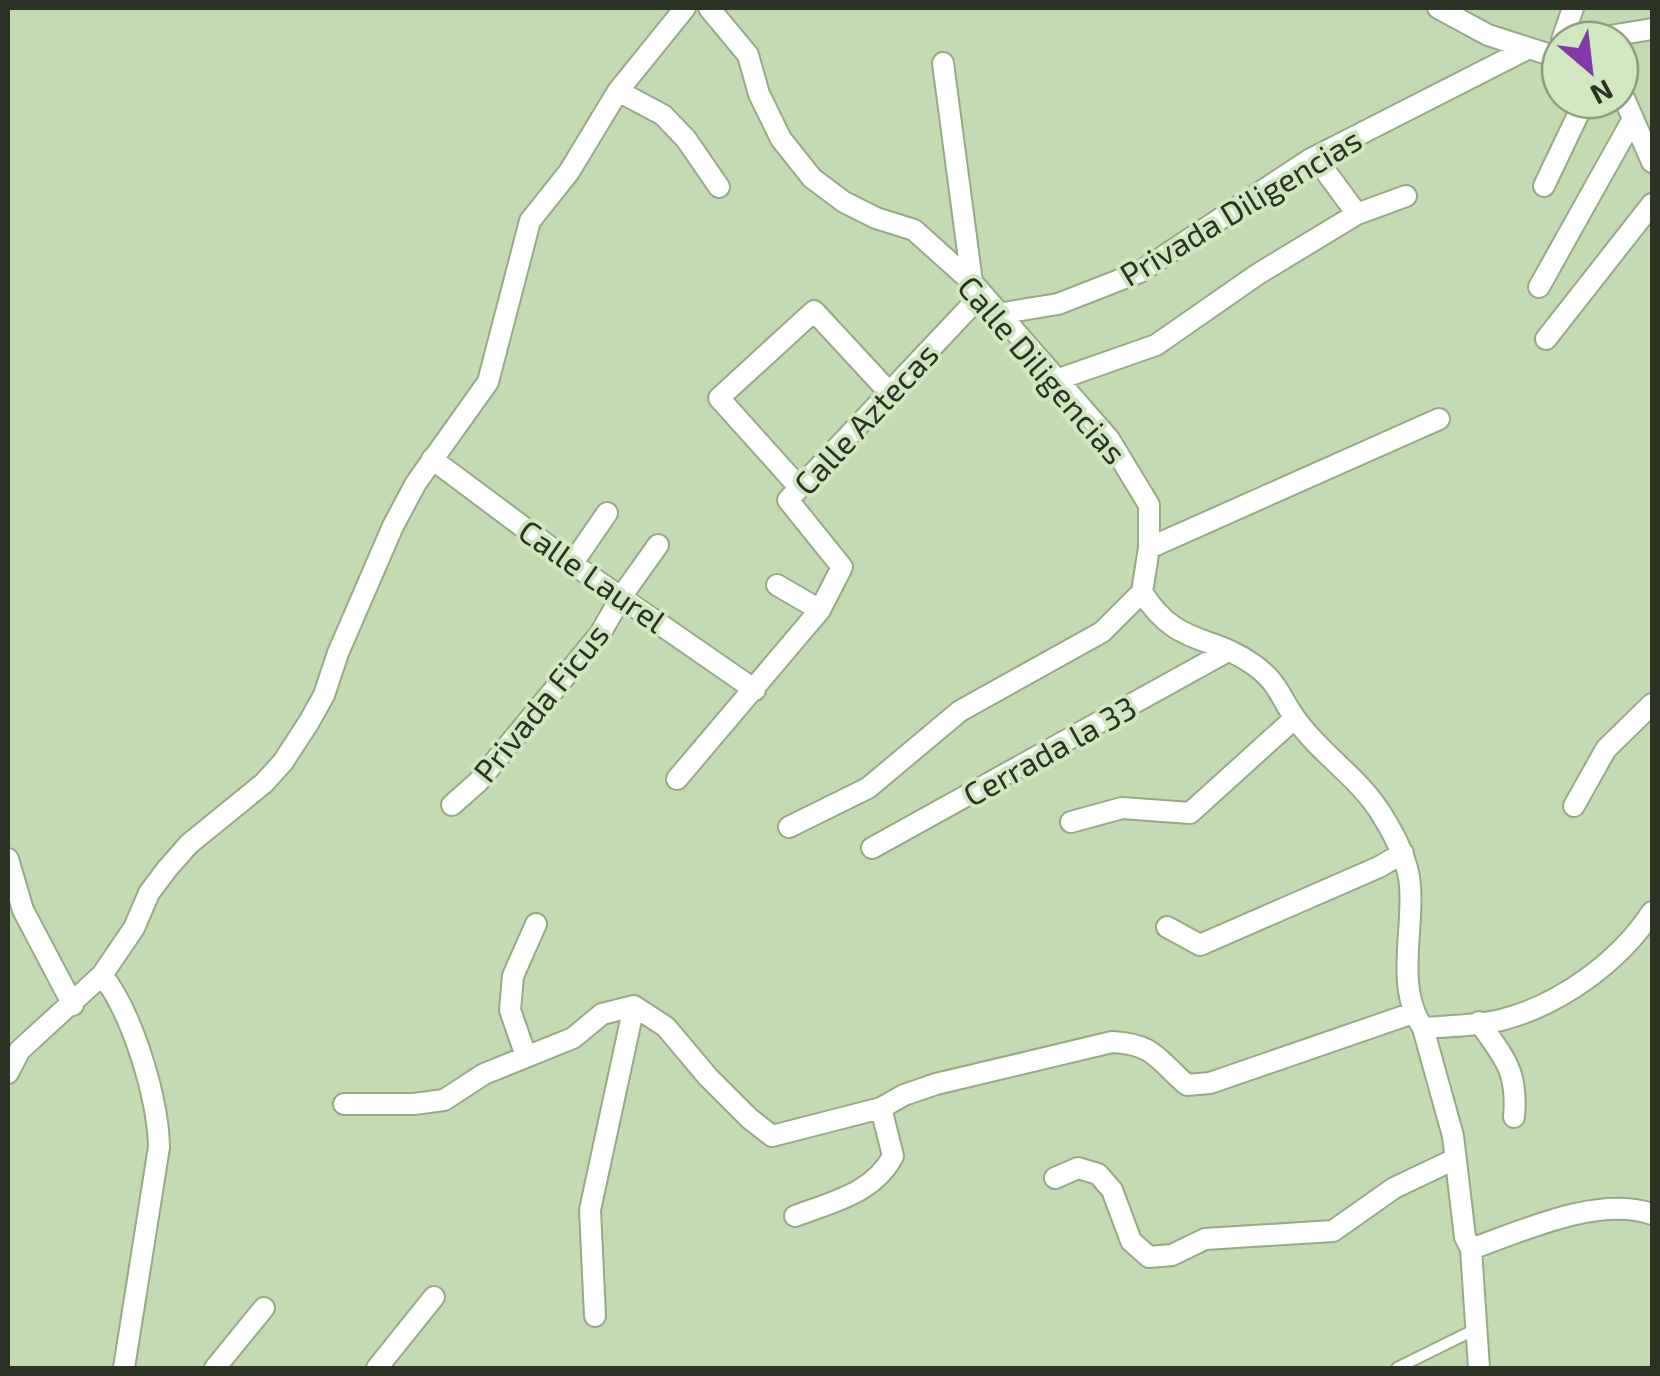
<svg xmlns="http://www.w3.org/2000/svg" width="1660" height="1376" font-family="'Exo 2',sans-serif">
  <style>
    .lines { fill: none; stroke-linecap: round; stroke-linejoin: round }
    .lane-casing { stroke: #95aa85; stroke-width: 14 }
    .street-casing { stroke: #95aa85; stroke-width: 24 }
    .lane { stroke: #fff; stroke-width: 10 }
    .street { stroke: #fff; stroke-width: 20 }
    .labels { text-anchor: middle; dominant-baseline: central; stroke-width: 8; stroke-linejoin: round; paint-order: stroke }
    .street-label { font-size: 32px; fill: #2b3424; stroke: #d0e7bf }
  </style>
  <rect width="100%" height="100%" fill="#c3dab2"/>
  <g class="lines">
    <defs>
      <path id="lane" d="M1397 1368 1476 1329"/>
      <path id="street" d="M709 8 748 55 759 94 781 139 812 178 844 202 876 218 914 230 972 282 1109 439 1149 505V548L1142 592C1177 648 1210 633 1254 665 1278 682 1280 697 1295 718 1320 754 1359 777 1382 815 1395 836 1408 860 1410 885 1414 932 1395 987 1423 1028L1453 1136 1465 1237 1471 1249 1479 1368
        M1438 8 1488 35 1560 58
        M1562 40 1573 8
        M1586 40 1652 29
        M943 63 972 282
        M1620 89 1652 162
        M618 91 663 115 686 139 719 187
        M1315 157 1357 214
        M1544 186 1585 100
        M1539 287 1633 119
        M997 314 1058 304 1140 272 1309 160 1529 48
        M1546 339 1652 204
        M1059 379 1156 345 1258 274 1357 214 1406 196
        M432 459 570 562 755 690
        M798 486 719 398 814 311 888 391
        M1149 548 1439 419
        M572 564 607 513
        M777 585 820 610
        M677 779 820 610 842 567 788 500 982 294
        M452 805 478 782 600 634 621 597 658 545
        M1574 806 1606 749 1652 704
        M1071 822 1122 808 1190 813 1295 718
        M789 827 868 788 960 711 1102 632 1142 592
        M872 848 1226 652
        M8 859 23 910 73 1005
        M1167 927 1200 945 1379 867 1403 853
        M102 975C133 1014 158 1099 159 1147L124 1368
        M1479 1022C1505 1059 1518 1071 1514 1117
        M1423 1028C1448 1026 1476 1026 1501 1020 1560 1005 1619 962 1652 912
        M526 1056 510 1010 513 976 536 924
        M8 1073 20 1050 102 975 134 928 149 893 167 869 189 844 264 783 283 762 309 722 324 695 338 653 393 526 416 483 488 382 530 221 569 172 618 91 685 8
        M344 1104H414L444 1100 484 1074 573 1038 602 1014 634 1006 666 1027 708 1077 749 1118 772 1136 881 1108 904 1095 936 1084 1112 1042C1154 1044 1157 1059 1187 1085L1210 1083 1413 1013
        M1055 1178 1078 1168 1098 1174 1112 1190 1131 1241 1149 1257 1172 1255 1205 1239 1333 1231 1394 1188 1455 1159
        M795 1216C832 1202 874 1193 893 1156L881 1108
        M1471 1249C1522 1231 1599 1195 1652 1214
        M595 1316 590 1210 634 1006
        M215 1368 264 1308
        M377 1368 434 1297"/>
    </defs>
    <use href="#lane" class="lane-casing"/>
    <use href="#street" class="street-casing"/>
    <use href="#lane" class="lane"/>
    <use href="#street" class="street"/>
  </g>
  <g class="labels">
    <g class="street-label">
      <text transform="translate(1240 206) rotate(-31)">Privada Diligencias</text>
      <text transform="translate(1043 369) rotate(49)">Calle Diligencias</text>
      <text transform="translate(865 418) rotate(-47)">Calle Aztecas</text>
      <text transform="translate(593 575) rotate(35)">Calle Laurel</text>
      <text transform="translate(540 702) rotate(-51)">Privada Ficus</text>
      <text transform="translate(1049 750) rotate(-29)">Cerrada la 33</text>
    </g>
  </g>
  <rect width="1660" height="1376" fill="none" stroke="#2b3424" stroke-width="20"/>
  <g transform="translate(1590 70) rotate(152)"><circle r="48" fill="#d0e7bf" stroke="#8e9f81" stroke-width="2.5"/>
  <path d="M0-8L18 38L0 25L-18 38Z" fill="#8439ab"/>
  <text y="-15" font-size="28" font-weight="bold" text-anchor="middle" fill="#2b3424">N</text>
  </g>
</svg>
